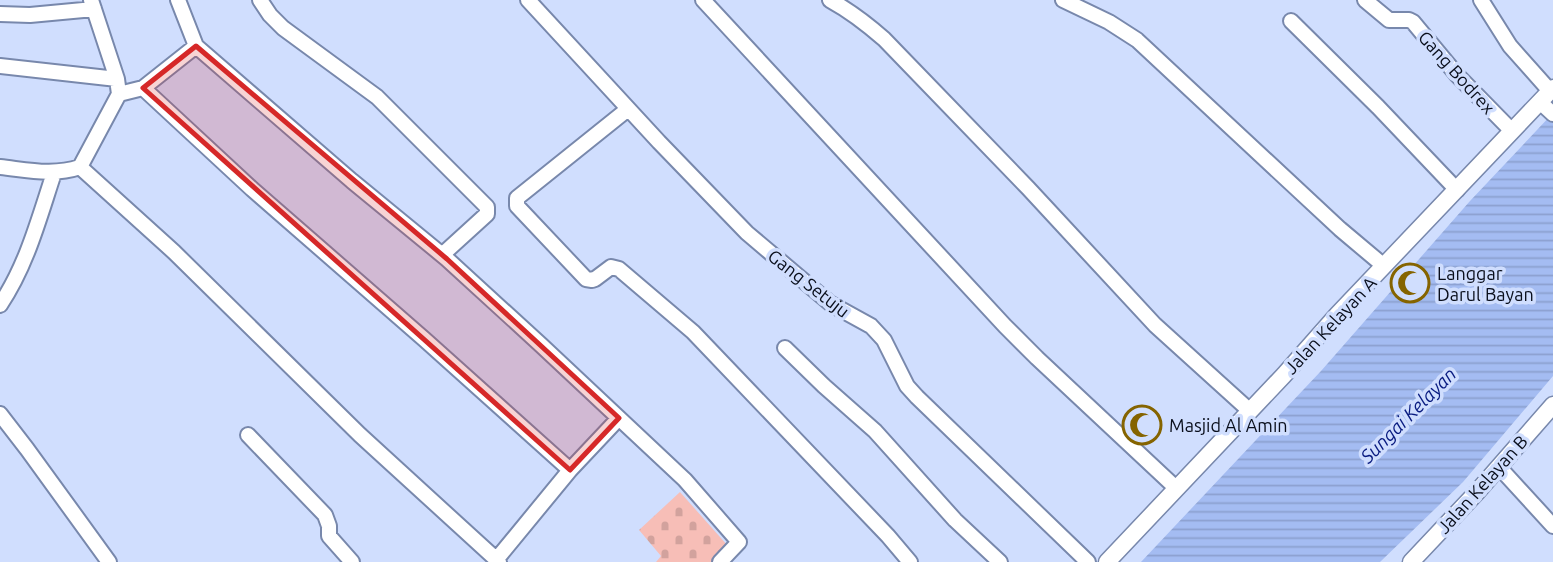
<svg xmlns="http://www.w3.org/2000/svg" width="1553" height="562" font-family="Ubuntu,sans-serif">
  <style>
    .cemetery { fill: url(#cemetery-stones) }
    .water { fill: url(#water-rules) }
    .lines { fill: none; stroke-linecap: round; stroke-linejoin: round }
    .minor-casing { stroke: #7888ac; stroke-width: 18 }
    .tertiary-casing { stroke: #7888ac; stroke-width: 19 }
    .minor { stroke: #fff; stroke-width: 14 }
    .tertiary { stroke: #fff; stroke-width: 16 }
    .marked { fill: #d62828; fill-opacity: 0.2; stroke: #d62828; stroke-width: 5; stroke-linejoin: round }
    .labels { text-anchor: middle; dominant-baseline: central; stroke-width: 7; stroke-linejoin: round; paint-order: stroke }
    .street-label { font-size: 18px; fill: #090e1b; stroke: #d0defe }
    .poi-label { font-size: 18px; fill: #090e1b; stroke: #d0defe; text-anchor: start }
    .water-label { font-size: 19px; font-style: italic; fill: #091b80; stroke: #d0defe }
  </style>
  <defs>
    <pattern id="cemetery-stones" width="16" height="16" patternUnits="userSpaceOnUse" patternTransform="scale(1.75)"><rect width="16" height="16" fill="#f7beb7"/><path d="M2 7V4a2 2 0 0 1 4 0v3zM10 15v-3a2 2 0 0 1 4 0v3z" fill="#d2a29d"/></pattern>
    <pattern id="water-rules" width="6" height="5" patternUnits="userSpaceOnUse" patternTransform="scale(1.75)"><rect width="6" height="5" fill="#a4bcf2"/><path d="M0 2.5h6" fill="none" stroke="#8ca0cf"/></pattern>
  </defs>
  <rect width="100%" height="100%" fill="#d0defe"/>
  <path class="cemetery" d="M680 492 728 546 711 562H656L661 556 639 530Z"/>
  <path class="water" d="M1553 113V376L1463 482 1380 562H1141L1321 371 1470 201Z"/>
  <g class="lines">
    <defs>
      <path id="minor" d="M91 0 117 79 119 94 80 167 174 252 360 435 499 562
        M178 0 196 46 352 181 447 259 541 345 685 480 739 542 720 562
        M260 0 270 15 283 28 377 97 487 207V214L442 255
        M528 0 659 142 747 233 831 304 871 326 884 340 907 386 917 397 1088 562
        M703 0 1005 326 1037 358 1176 488
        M830 0C850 11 867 24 884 39L1028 188 1155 325 1250 411
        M1063 0 1109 22 1137 40 1340 229 1384 266
        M1365 0 1389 20H1409L1413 22 1457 75 1512 131
        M1481 0 1510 46 1550 91
        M0 14 30 15 94 9
        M1291 21 1378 107 1457 190
        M0 66 117 79
        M143 88 196 46
        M119 94 143 88 252 189 424 339 570 470
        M1540 102 1553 114
        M628 109 517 198V206L586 279 592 280 595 279 611 267 619 269 693 332 888 536 910 562
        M0 167C28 170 53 176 80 167
        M0 305C27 265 39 218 54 173
        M785 348 824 386 875 431 955 520 1000 562
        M0 414 27 449 109 562
        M248 435 325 515 329 526V536L352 562
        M1499 467 1553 526
        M496 560 570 470 619 418"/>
      <path id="tertiary" d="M1107 562 1284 375 1337 315 1553 88
        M1411 562 1477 492 1553 405"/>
    </defs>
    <use href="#minor" class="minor-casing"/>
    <use href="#tertiary" class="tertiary-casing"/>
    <use href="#minor" class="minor"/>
    <use href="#tertiary" class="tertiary"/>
  </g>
  <path class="marked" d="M196 46 447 259 619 418 570 470 143 88Z"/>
  <defs>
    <symbol id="mosque-ring" viewBox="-11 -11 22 22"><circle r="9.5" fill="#d0defe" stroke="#856400" stroke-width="1.5"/><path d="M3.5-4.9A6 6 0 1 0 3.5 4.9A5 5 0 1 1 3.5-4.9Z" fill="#856400"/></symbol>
  </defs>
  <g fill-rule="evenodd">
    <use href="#mosque-ring" x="1388" y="261" width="44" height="44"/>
    <use href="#mosque-ring" x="1120" y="403" width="44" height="44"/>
  </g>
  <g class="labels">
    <g class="street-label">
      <text transform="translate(1457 72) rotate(48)">Gang Bodrex</text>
      <text transform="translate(809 283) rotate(38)">Gang Setuju</text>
      <text transform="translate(1330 325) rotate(-47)">Jalan Kelayan A</text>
      <text transform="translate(1482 484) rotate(-48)">Jalan Kelayan B</text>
    </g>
    <g class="poi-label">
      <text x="1437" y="273">Langgar<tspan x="1437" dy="21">Darul Bayan</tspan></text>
      <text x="1169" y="425">Masjid Al Amin</text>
    </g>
    <g class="water-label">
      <text transform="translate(1408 415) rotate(-45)">Sungai Kelayan</text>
    </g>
  </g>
</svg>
